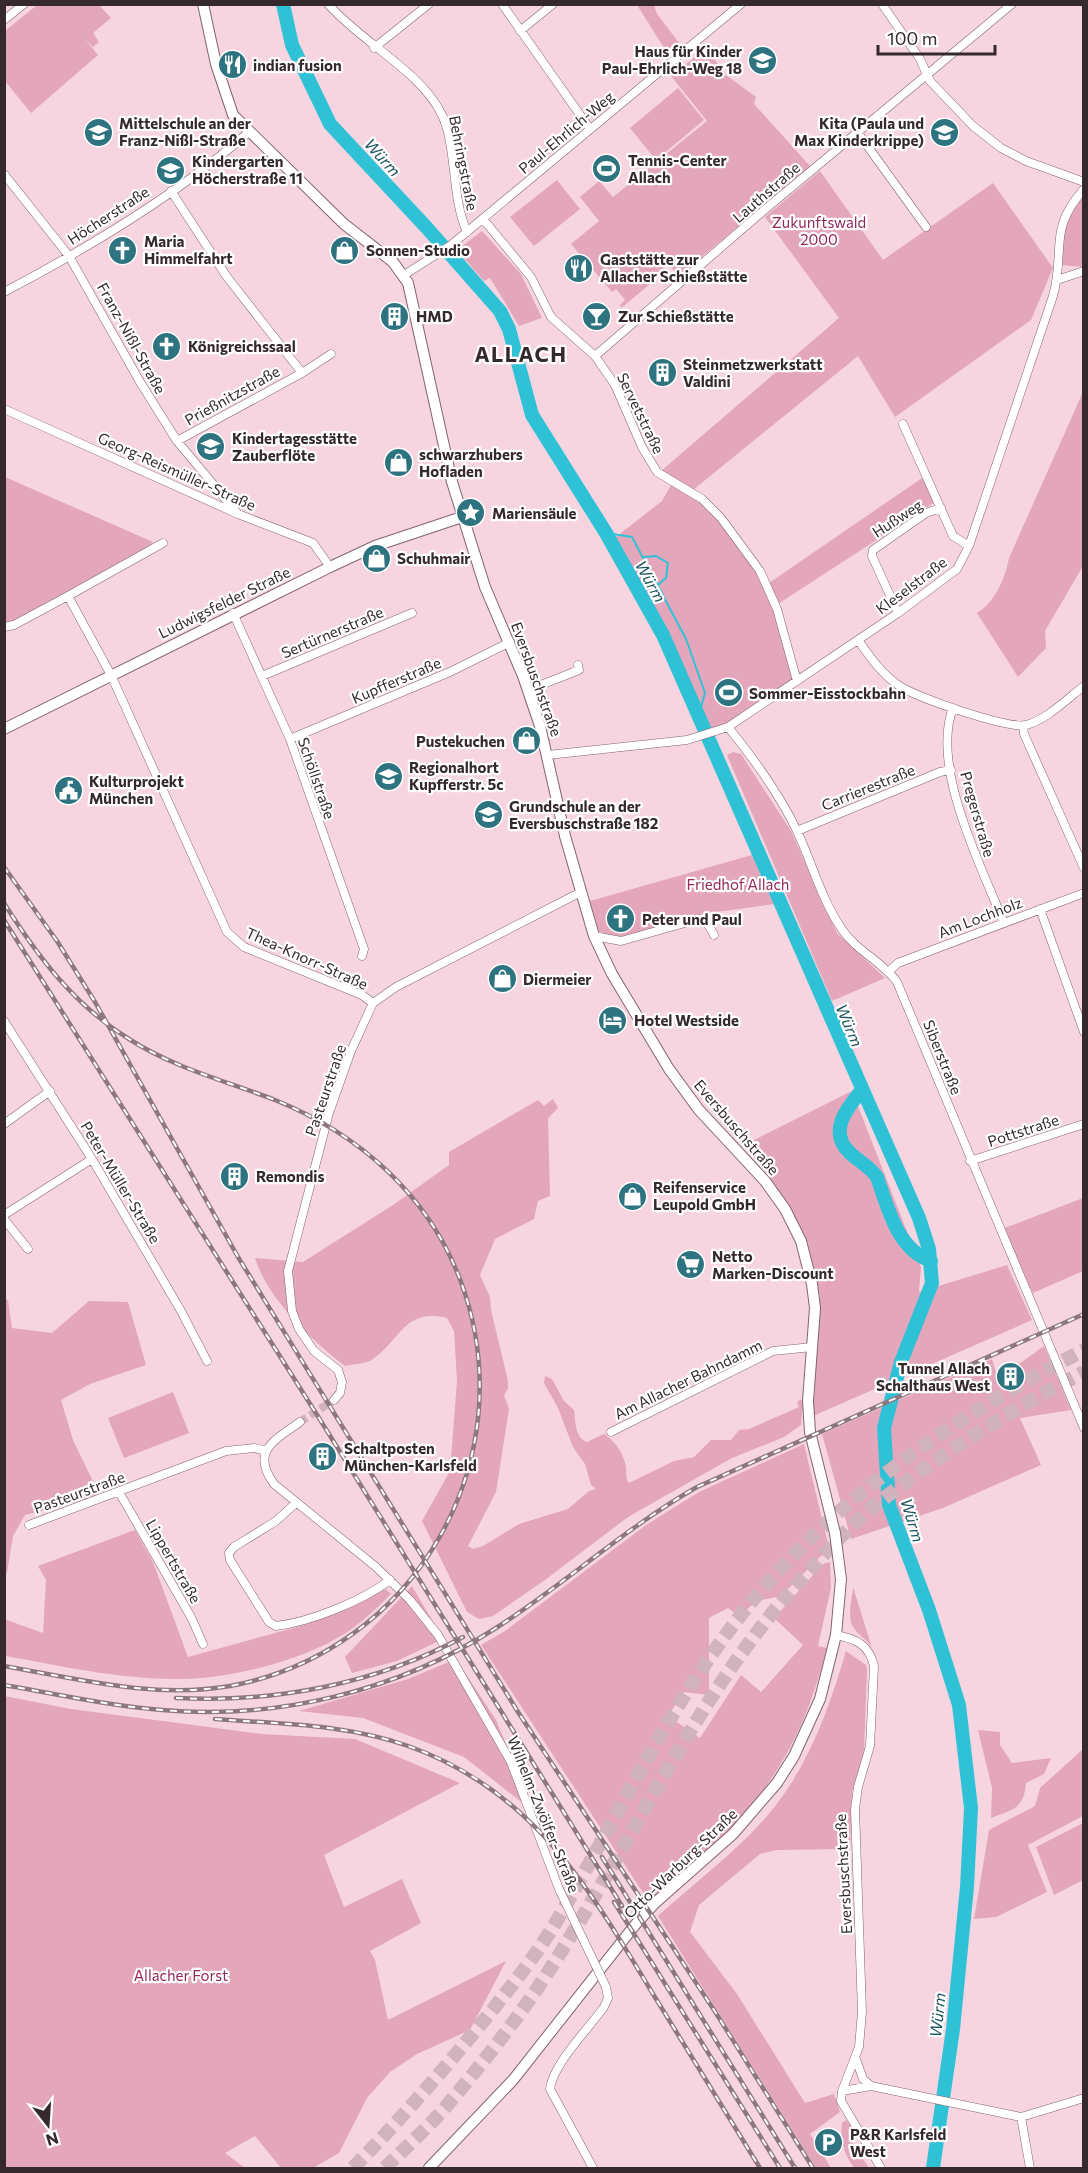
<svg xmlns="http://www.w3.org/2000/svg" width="1088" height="2173" font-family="Commissioner,sans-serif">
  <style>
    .green { fill: #e3a6bb }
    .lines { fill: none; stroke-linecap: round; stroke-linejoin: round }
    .stream { stroke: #2fc2d7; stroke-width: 2 }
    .river { stroke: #2fc2d7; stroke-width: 14 }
    .street-tunnel { stroke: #d0b3bc; stroke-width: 8; stroke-dasharray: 8 4; stroke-linecap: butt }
    .highway-tunnel { stroke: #d0b3bc; stroke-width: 14; stroke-dasharray: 14 7; stroke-linecap: butt }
    .street-casing { stroke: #81646e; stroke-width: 9 }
    .secondary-casing { stroke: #81646e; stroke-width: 12 }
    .street { stroke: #fff; stroke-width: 8 }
    .secondary { stroke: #fff; stroke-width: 10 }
    .rail-casing { stroke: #8e787f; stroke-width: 4.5 }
    .rail { stroke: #fff; stroke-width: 2; stroke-dasharray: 7; stroke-linecap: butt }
    .street-bridge-casing { stroke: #81646e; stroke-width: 9; stroke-linecap: butt }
    .street-bridge { stroke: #fff; stroke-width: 8 }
    .labels { text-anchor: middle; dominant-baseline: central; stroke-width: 4.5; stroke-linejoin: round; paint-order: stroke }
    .poi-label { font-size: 15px; font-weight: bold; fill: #36292d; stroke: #fff; text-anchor: start }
    .street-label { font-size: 15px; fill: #36292d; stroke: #fff }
    .park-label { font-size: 15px; fill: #92275a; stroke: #fff }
    .water-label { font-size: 16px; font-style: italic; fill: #1d565f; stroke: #fff }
    .district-label { font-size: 21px; font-weight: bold; letter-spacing: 1.5px; fill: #36292d; stroke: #fff }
  </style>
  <rect width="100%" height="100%" fill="#f7d5e0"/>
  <path class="green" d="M37 5H99L111 18 93 33 99 42 93 47 85 39 98 55 31 113 5 81V31Z
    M637 5H654L657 14 680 44 668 54Z
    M706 48 726 75 756 97 754 104 810 166 679 276 664 259 659 263 666 271 621 308 620 305 625 300 616 289 612 292 571 244 599 221 580 197 599 181 613 197 707 121 671 76Z
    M678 88 704 120 656 160 630 128Z
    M820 171 883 260 993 183 1053 268 1031 320 895 417 858 356 693 490 661 471 839 318 765 217Z
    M557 180 580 209 534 246 510 217Z
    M1083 192V267L1062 265 1063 228Z
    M482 231 521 274 542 318 519 326 490 278 484 281 457 250Z
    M1083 392V566L1045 631 1046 648 1018 677 977 613C995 602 1005 579 1009 558Z
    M925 476 935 502 778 604 769 583Z
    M5 477 153 542 147 549 14 621 5 622Z
    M671 485 702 504 718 520 761 577 774 605 793 682 722 727 706 730 673 653 612 540 662 501Z
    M733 752 741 754 791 831 837 933 885 978 832 1001 727 755Z
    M752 855 774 904 702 914 621 939 599 931 590 901Z
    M852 1091 921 1267 919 1292 1007 1265 1032 1320 813 1416 820 1296 808 1243 765 1170 744 1145Z
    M553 1099 558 1108 548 1118 550 1196 538 1201 534 1219 495 1239 480 1275 490 1297 491 1310 508 1381V1389L504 1395 509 1409 496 1492 468 1546 473 1549 483 1546 519 1524 568 1509 589 1491 596 1489 591 1485 585 1464 573 1447 558 1408 544 1383 545 1376 552 1379 564 1401 574 1410C576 1422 574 1437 587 1442L604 1434C614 1440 622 1451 625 1463 628 1471 624 1476 629 1483L674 1461 694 1457 711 1440H731L739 1430 749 1429 799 1407 797 1402 800 1400 803 1401 801 1425 784 1437 732 1458 628 1517 545 1580 493 1616 479 1619 467 1612 422 1521 450 1471 457 1381 454 1331 447 1318C404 1308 401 1340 373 1359 366 1364 353 1364 345 1366 312 1341 267 1298 255 1258L303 1262 393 1205 449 1165V1152L538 1100 544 1106Z
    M1083 1198V1271L1033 1293 1002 1229Z
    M4 1298 8 1300 12 1328 52 1333 89 1301 128 1302 146 1365 90 1384 61 1400 73 1440 100 1496 25 1515 13 1536 7 1573 5 1574Z
    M1044 1346 1071 1410 1020 1418 1041 1465 943 1508 851 1539 822 1434 992 1359 998 1379Z
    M173 1392 189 1433 124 1458 108 1418Z
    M804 1444 829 1548 781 1596 757 1601 739 1616 728 1608 709 1618V1695L684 1692 668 1716 700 1738 741 1675 761 1692 803 1645 774 1618 823 1564 830 1562 831 1588 818 1646 827 1648C813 1702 793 1753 758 1797 727 1837 686 1869 649 1902L481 1645 505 1631 646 1525 699 1492Z
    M135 1530 153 1562 188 1657 308 1624 386 1589 391 1594C374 1611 356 1628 334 1640 292 1663 224 1680 176 1679 119 1679 61 1666 5 1656L4 1619 43 1633 46 1580 38 1566Z
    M412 1586 443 1639 397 1661 352 1673 345 1657Z
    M853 1588 854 1590 872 1648C867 1639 858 1635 853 1627 847 1618 852 1598 853 1588Z
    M846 1651 866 1665 867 1669 864 1751 852 1792 850 1849 777 1850 760 1854 699 1905 690 1932 737 1994 805 2103 834 2094 840 2112 810 2134 831 2168H816L658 1916C694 1883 735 1853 767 1816 807 1770 829 1709 846 1651Z
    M456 1659 496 1720 534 1812 464 1757 363 1718 299 1711 408 1679Z
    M4 1696 71 1709 262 1734 355 1739 460 1783 324 1855 344 1907 402 1879 421 1923 370 1951 375 1960 388 2020 506 1961 470 2030 417 2054 390 2072 367 2098 339 2153 313 2168H281L255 2136 225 2153 245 2168H5Z
    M978 1730 1000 1732V1745L1012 1763 1051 1758 1044 1774 1026 1783C1024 1809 1013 1809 991 1818L992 1788Z
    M1082 1750 1083 1816 1028 1845 1047 1892 996 1917 974 1919 989 1830 1035 1806 1040 1788Z
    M1083 1823V1880L1054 1895 1036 1847Z
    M846 2120 855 2131 853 2143 869 2168H854C844 2154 840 2141 842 2123Z"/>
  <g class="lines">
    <path class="stream" d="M606 533 632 537 686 639 705 693 699 714
      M644 557 656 556 668 563 666 578 659 584"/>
    <path class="river" d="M283 4 292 45 330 124 427 228 500 311 509 329 532 415 606 533 663 635 919 1218 929 1249 932 1283 901 1362 884 1428 889 1505 929 1610 959 1705 971 1808 967 1887 953 2029 933 2168
      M862 1090C847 1108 828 1131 849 1152 858 1161 869 1166 877 1177 888 1208 897 1249 931 1261"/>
    <path class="street-tunnel" d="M300 1422 334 1400"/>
    <path class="highway-tunnel" d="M353 2168C401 2119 446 2067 490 2013 513 1984 537 1954 556 1922 625 1805 680 1679 773 1577 862 1479 967 1411 1084 1350
      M385 2168C406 2147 430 2126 449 2103 493 2051 535 1996 570 1937 642 1821 700 1694 791 1591 813 1566 848 1527 874 1506 939 1455 1010 1410 1084 1372"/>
    <defs>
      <path id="street" d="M328 4C361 42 422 72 442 115 457 147 451 197 467 232
        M502 4 590 129
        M882 4 920 59 930 81 973 126 1001 148 1026 161 1084 182
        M4 20 24 4
        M520 31 553 4
        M374 48 429 4
        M858 133 926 227
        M4 174 69 256 140 382 177 441 238 514
        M171 191 227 277 302 373
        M483 219 531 277 551 317 595 356 615 385 642 447 657 472 702 499 721 518 760 571 777 609 797 681
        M404 275 451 245 741 4
        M1057 280 1084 271
        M4 292C88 248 178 194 249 132
        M595 356 769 206 1012 4
        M4 409 238 514 313 543 330 567
        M903 424 953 536 969 546
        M177 441 302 373 331 354
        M68 596 163 543
        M233 613 290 739 364 949 362 956
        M898 613 872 556 873 550 926 513 941 508
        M4 627 14 625 68 596 111 675 227 932 244 947 362 995 373 1003
        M858 640C870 657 881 673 898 685 915 697 1007 729 1026 725 1046 720 1067 699 1084 686
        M262 676 412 613
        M528 690 579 670 578 665
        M953 708C930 767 982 868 1004 923
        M1023 726 1024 734 1084 868
        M728 727C754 759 779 793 797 831 812 863 821 898 841 928 856 951 882 961 897 982L1084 1428
        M290 739 452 671 510 642
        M548 755 687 740 728 727 898 613 957 569 969 546 1053 296C1066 249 1047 231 1084 189
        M797 831 940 772 951 770
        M1040 909 1084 1032
        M594 936 621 941 699 919 706 921 714 935
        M889 971 898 963 1084 893
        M4 1021 92 1159 181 1311 207 1361
        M4 1124 50 1091
        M970 1161 1084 1124
        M4 1215 92 1159
        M4 1219 28 1249
        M334 1400 340 1393 342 1382 338 1370 314 1351 299 1329 292 1311 288 1271 329 1113 351 1051 373 1003 396 987 581 892
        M300 1422C275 1440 250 1451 274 1484L376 1567 410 1600 438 1635 511 1762 559 1889 594 1962
        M611 1432 773 1351 812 1347
        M119 1492 191 1617 203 1644
        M296 1503 276 1521 234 1547 229 1553 230 1560 269 1622 276 1626C310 1622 362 1601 390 1580
        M29 1525 226 1451 254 1448 266 1451
        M836 1635C857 1639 869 1645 874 1666L870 1746 858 1787 855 1809 862 2012 859 2047 842 2091 841 2101 881 2168
        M856 2059 863 2079 871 2086
        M842 2091 871 2086 1021 2117 1084 2098
        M1021 2117 1030 2168
        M593 2168 550 2089C553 2064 589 2028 604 2007L608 1998 606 1987"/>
      <path id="secondary" d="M203 4 216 64 233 115 344 224 393 262 408 283 452 482 485 587 523 676 540 726 565 836 594 936 612 974 669 1069 699 1110 765 1181 785 1209 801 1241 812 1284 815 1308 808 1401 810 1432 835 1533 841 1579 836 1635 820 1699 794 1756 777 1783 733 1834 655 1903 635 1925 513 2080 429 2168
        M4 729 330 567 375 546 462 517"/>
    </defs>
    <use href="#street" class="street-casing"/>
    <use href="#secondary" class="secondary-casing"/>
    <use href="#street" class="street"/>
    <use href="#secondary" class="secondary"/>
    <defs>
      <path id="rail" d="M4 867 57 941 95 1002 238 1257 518 1712 714 2010 813 2168
        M4 903C38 957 74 1005 129 1039 174 1068 226 1081 275 1100 359 1134 429 1195 461 1282 526 1459 415 1652 230 1686 155 1699 78 1679 4 1666
        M4 920 319 1418 622 1906
        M4 1685C57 1694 109 1706 162 1710 278 1720 398 1691 496 1628 565 1584 625 1528 697 1487L1084 1314
        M176 1698C275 1703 376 1684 463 1637
        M215 1719C280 1724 346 1724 408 1746 533 1790 589 1888 653 1994 689 2052 724 2110 760 2168
        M602 1857 795 2168
        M614 1902 780 2168"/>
    </defs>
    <use href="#rail" class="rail-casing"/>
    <use href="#rail" class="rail"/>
    <defs>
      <path id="street-bridge" d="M594 1962 606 1987"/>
    </defs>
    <use href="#street-bridge" class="street-bridge-casing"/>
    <use href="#street-bridge" class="street-bridge"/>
  </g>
  <defs>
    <symbol id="school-disc" viewBox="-11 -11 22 22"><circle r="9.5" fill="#2d7480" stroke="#fff"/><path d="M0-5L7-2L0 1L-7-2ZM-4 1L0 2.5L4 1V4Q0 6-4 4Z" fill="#fff"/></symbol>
    <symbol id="restaurant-disc" viewBox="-11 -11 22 22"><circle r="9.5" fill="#2d7480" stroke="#fff"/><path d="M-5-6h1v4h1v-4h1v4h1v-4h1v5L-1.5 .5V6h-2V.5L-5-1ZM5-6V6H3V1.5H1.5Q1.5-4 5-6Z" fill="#fff"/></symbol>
    <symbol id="stadium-disc" viewBox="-11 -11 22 22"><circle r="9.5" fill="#2d7480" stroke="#fff"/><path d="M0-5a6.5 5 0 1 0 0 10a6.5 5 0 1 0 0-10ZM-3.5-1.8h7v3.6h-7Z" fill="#fff"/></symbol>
    <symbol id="church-disc" viewBox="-11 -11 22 22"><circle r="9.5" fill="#2d7480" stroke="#fff"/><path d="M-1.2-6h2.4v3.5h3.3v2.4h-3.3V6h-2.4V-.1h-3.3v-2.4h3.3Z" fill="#fff"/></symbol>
    <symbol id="shop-disc" viewBox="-11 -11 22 22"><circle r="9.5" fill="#2d7480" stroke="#fff"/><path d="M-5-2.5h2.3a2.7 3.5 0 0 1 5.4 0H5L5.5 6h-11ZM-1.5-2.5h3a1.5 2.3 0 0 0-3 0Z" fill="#fff"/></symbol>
    <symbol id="building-disc" viewBox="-11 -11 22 22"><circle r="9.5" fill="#2d7480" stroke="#fff"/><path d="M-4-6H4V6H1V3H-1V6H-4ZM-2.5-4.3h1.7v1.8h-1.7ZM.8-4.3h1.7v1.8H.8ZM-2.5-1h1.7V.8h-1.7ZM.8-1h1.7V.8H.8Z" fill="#fff"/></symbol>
    <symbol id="bar-disc" viewBox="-11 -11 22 22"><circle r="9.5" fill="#2d7480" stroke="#fff"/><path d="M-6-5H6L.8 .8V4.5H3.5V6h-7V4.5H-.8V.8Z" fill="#fff"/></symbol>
    <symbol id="sight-disc" viewBox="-11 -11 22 22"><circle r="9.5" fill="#2d7480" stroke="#fff"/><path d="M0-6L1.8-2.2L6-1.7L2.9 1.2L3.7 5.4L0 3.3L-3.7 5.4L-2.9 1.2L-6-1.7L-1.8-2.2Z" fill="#fff"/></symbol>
    <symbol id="civic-disc" viewBox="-11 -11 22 22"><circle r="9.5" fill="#2d7480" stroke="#fff"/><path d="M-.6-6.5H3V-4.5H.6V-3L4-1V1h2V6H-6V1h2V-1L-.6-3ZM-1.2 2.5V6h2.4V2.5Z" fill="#fff"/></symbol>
    <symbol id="hotel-disc" viewBox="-11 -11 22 22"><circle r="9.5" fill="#2d7480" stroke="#fff"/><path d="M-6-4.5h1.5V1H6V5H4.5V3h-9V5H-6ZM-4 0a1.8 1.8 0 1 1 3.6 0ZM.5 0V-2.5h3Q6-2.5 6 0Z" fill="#fff"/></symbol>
    <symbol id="supermarket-disc" viewBox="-11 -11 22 22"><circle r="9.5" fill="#2d7480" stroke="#fff"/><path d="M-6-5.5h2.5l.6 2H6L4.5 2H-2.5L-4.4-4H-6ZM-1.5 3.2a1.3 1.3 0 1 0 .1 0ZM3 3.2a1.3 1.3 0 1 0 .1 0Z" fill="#fff"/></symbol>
    <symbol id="parking-disc" viewBox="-11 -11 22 22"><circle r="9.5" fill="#2d7480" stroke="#fff"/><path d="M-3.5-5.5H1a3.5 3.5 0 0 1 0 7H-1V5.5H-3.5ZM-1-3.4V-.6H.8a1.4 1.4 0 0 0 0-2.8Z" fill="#fff"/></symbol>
  </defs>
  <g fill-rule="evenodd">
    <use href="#school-disc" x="746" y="44" width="33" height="33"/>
    <use href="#restaurant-disc" x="216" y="48" width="33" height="33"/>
    <use href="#school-disc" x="82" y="116" width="33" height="33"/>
    <use href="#school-disc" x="928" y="116" width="33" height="33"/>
    <use href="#stadium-disc" x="590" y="152" width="33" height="33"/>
    <use href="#school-disc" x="154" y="154" width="33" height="33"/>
    <use href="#church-disc" x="106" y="234" width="33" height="33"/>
    <use href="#shop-disc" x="328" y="234" width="33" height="33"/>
    <use href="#restaurant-disc" x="562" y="252" width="33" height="33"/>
    <use href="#building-disc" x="378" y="300" width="33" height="33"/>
    <use href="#bar-disc" x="580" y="300" width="33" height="33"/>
    <use href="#church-disc" x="150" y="330" width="33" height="33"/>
    <use href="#building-disc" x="646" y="356" width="33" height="33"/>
    <use href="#school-disc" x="194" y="430" width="33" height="33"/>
    <use href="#shop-disc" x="382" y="446" width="33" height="33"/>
    <use href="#sight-disc" x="454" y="496" width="33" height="33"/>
    <use href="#shop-disc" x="360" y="542" width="33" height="33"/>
    <use href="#stadium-disc" x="712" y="676" width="33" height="33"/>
    <use href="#shop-disc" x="510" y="724" width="33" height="33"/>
    <use href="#school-disc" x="372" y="760" width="33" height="33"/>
    <use href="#civic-disc" x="52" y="774" width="33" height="33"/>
    <use href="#school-disc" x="472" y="798" width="33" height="33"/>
    <use href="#church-disc" x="604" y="902" width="33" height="33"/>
    <use href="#shop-disc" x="486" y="962" width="33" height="33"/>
    <use href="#hotel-disc" x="596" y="1004" width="33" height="33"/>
    <use href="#building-disc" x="218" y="1160" width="33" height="33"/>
    <use href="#shop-disc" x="616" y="1180" width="33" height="33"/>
    <use href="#supermarket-disc" x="674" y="1248" width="33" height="33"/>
    <use href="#building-disc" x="994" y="1360" width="33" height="33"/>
    <use href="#building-disc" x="306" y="1440" width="33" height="33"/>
    <use href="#parking-disc" x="812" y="2126" width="33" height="33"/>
  </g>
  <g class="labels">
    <g class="poi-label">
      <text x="742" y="51" text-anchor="end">Haus für Kinder<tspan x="742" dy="17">Paul-Ehrlich-Weg 18</tspan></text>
      <text x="253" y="65">indian fusion</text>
      <text x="119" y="123">Mittelschule an der<tspan x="119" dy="17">Franz-Nißl-Straße</tspan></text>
      <text x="924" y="123" text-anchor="end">Kita (Paula und<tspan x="924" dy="17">Max Kinderkrippe)</tspan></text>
      <text x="628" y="160">Tennis-Center<tspan x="628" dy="17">Allach</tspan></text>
      <text x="192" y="161">Kindergarten<tspan x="192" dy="17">Höcherstraße 11</tspan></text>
      <text x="144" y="241">Maria<tspan x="144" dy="17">Himmelfahrt</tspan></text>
      <text x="366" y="250">Sonnen-Studio</text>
      <text x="600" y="259">Gaststätte zur<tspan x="600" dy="17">Allacher Schießstätte</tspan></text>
      <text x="416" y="316">HMD</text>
      <text x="618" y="316">Zur Schießstätte</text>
      <text x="188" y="346">Königreichssaal</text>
      <text x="683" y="364">Steinmetzwerkstatt<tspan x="683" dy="17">Valdini</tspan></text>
      <text x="232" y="438">Kindertagesstätte<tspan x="232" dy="17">Zauberflöte</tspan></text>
      <text x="419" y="454">schwarzhubers<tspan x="419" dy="17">Hofladen</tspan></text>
      <text x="492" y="513">Mariensäule</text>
      <text x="397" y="558">Schuhmair</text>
      <text x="749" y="693">Sommer-Eisstockbahn</text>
      <text x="505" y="741" text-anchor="end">Pustekuchen</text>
      <text x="409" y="767">Regionalhort<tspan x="409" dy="17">Kupfferstr. 5c</tspan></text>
      <text x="89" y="781">Kulturprojekt<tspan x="89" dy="17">München</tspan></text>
      <text x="509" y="806">Grundschule an der<tspan x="509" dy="17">Eversbuschstraße 182</tspan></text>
      <text x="642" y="919">Peter und Paul</text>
      <text x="523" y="979">Diermeier</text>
      <text x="634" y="1020">Hotel Westside</text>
      <text x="256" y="1176">Remondis</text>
      <text x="653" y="1187">Reifenservice<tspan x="653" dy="17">Leupold GmbH</tspan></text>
      <text x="712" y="1256">Netto<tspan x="712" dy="17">Marken-Discount</tspan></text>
      <text x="990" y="1368" text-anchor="end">Tunnel Allach<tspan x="990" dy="17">Schalthaus West</tspan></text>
      <text x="344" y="1448">Schaltposten<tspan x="344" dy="17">München-Karlsfeld</tspan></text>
      <text x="850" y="2134">P&amp;R Karlsfeld<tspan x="850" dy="17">West</tspan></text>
    </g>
    <g class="street-label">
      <text transform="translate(566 132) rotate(-40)">Paul-Ehrlich-Weg</text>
      <text transform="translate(464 163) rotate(79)">Behringstraße</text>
      <text transform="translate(766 192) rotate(-41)">Lauthstraße</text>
      <text transform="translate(108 215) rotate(-33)">Höcherstraße</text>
      <text transform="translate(132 338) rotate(61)">Franz-Nißl-Straße</text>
      <text transform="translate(232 395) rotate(-29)">Prießnitzstraße</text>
      <text transform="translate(641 413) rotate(64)">Servetstraße</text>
      <text transform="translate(177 471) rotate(24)">Georg-Reismüller-Straße</text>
      <text transform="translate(897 518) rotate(-33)">Hußweg</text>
      <text transform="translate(911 585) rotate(-37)">Kleselstraße</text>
      <text transform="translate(224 602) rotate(-26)">Ludwigsfelder Straße</text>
      <text transform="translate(332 632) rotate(-23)">Sertürnerstraße</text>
      <text transform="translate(537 679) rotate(70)">Eversbuschstraße</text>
      <text transform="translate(396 680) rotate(-23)">Kupfferstraße</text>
      <text transform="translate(317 778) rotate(71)">Schöllstraße</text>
      <text transform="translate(868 787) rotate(-22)">Carrierestraße</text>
      <text transform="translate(978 814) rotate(74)">Pregerstraße</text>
      <text transform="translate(980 917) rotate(-21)">Am Lochholz</text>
      <text transform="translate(307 958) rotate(24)">Thea-Knorr-Straße</text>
      <text transform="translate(943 1057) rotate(68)">Siberstraße</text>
      <text transform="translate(325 1090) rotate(-71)">Pasteurstraße</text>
      <text transform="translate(737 1127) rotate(49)">Eversbuschstraße</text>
      <text transform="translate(1023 1130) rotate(-18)">Pottstraße</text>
      <text transform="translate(121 1182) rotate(59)">Peter-Müller-Straße</text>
      <text transform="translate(688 1379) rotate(-26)">Am Allacher Bahndamm</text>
      <text transform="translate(79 1492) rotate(-20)">Pasteurstraße</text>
      <text transform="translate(174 1561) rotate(60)">Lippertstraße</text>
      <text transform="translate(544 1814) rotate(68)">Wilhelm-Zwölfer-Straße</text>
      <text transform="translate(680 1863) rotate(-44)">Otto-Warburg-Straße</text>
      <text transform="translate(843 1874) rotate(-93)">Eversbuschstraße</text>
    </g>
    <g class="park-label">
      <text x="819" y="222">Zukunftswald<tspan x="819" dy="17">2000</tspan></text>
      <text x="738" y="884">Friedhof Allach</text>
      <text x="181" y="1975">Allacher Forst</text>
    </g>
    <g class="water-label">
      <text transform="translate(383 157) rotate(48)">Würm</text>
      <text transform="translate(651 581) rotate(61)">Würm</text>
      <text transform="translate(850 1025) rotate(67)">Würm</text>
      <text transform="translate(913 1520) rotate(73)">Würm</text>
      <text transform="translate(937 2015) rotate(-84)">Würm</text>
    </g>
    <g class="district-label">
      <text x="521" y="353">ALLACH</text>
    </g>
  </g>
  <rect width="1088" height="2173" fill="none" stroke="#36292d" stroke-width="12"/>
  <g transform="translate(48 2125) rotate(163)" stroke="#ffffff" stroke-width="4.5" paint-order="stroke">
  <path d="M0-4.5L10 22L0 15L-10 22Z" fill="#36292d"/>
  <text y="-9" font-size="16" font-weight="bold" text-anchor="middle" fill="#36292d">N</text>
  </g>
  <path d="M878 45v9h117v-9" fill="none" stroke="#36292d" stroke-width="3"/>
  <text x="887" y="45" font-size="18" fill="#36292d" stroke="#ffffff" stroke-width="4.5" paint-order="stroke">100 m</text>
</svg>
